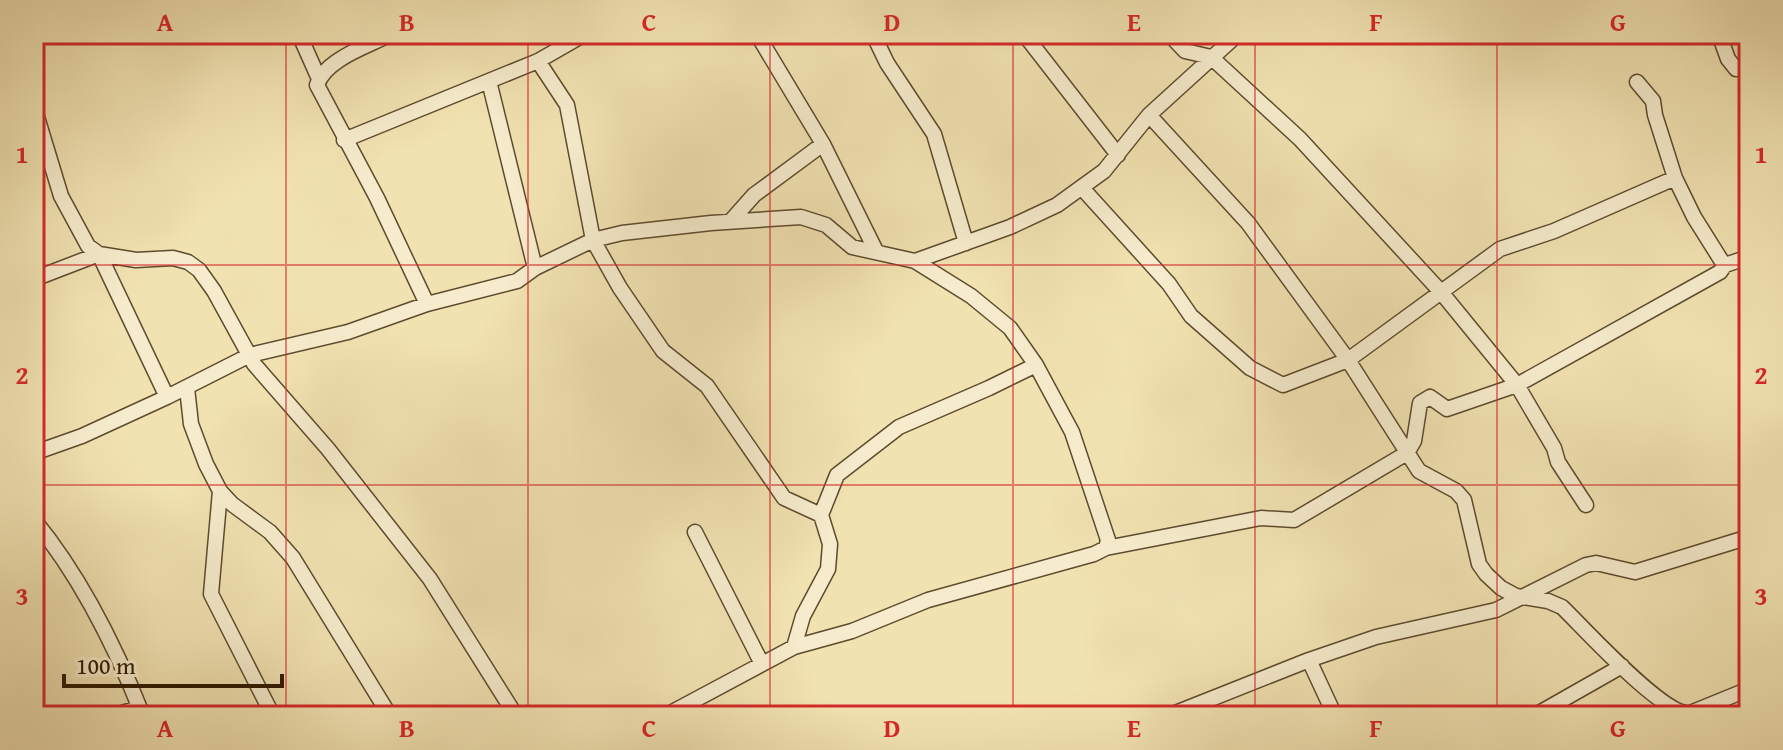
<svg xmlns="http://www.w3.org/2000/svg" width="1783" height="750" font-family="'Gentium Book Plus',serif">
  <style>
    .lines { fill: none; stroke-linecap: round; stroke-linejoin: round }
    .street-casing { stroke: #5e4b2d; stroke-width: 17 }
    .street { stroke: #f6eccd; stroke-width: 14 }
    .grid { fill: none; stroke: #d62828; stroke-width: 2; stroke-opacity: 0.55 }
    .neatline { fill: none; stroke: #d62828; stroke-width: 3 }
    .grid-label { font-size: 26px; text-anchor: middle; font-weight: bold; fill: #d62828 }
  </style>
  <rect width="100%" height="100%" fill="#f1e2b2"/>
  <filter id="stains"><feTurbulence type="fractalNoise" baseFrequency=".0025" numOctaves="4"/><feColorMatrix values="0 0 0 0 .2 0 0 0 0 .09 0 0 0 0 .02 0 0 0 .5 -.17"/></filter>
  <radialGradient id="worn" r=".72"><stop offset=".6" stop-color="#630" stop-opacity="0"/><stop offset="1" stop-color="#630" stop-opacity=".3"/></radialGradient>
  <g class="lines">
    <defs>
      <path id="street" d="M299 34 319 79
        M757 34 823 144 876 251
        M873 34 887 63 934 134 966 243
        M1024 34 1118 155
        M1169 34 1185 51 1211 57 1300 139 1441 292 1517 385 1554 448 1558 462 1586 505
        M1719 34 1728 59 1736 69 1749 68
        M387 36C365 47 325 60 317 85L377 198 427 304
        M538 61 567 105 593 240 620 288 663 351 707 386 784 498 821 515
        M489 81 535 268
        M1637 82 1653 101 1655 115 1675 178 1694 217 1721 260
        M34 107 61 196 88 246 99 254 136 260 173 258 188 262 199 270 214 291 254 364 328 449 430 579 516 716
        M1149 115 1248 223 1348 360 1419 471 1456 491 1464 500 1479 564 1486 574 1501 588 1516 596 1548 601 1562 607C1584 628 1664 717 1690 713L1749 689
        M344 140 538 61 585 34
        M1082 188 1169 284 1191 316 1250 368 1283 385 1348 360 1500 249 1554 231 1675 178
        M730 222 754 195 823 144
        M915 261 1010 227 1057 205 1104 171 1149 115 1238 34
        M34 279 99 254 167 397
        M187 388 191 424 206 464 220 491 232 504 270 532 293 558 390 716
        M34 453 82 436 167 397 250 355 348 332 427 304 517 281 535 268 593 240 622 233 711 223 801 217 826 225 852 247 915 261 971 296 1010 328 1036 365 1072 432 1108 540 1106 548
        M220 491 211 594 273 716
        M34 520C81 577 116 648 143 716
        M695 532 762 664
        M794 647 803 616 828 569 830 544 821 515 837 475 899 427 989 388 1036 365
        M1309 660 1335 716
        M112 716 139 708
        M665 716 794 647 852 631 928 600 1094 554 1106 548 1261 518 1294 520 1407 453 1414 441 1420 403 1430 397 1447 409 1517 385 1720 272 1725 265 1749 257
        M1168 716 1309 660 1376 637 1496 610 1586 565 1596 563 1635 572 1749 537
        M1534 716 1622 666"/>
    </defs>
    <use href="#street" class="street-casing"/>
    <use href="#street" class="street"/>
  </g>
  <path class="grid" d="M286 34V716M528 34V716M770 34V716M1013 34V716M1255 34V716M1497 34V716M34 265H1749M34 485H1749"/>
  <rect width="1783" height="750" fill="none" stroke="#f1e2b2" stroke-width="88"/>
  <path d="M64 674v12h218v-12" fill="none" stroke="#2d1901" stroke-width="4"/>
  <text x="76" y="674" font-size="24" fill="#2d1901" stroke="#f6eccd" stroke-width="6" paint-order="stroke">100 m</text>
  <rect x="44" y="44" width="1695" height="662" class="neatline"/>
  <g class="grid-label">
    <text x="165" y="31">A</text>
    <text x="407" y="31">B</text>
    <text x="649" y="31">C</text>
    <text x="892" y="31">D</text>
    <text x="1134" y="31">E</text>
    <text x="1376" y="31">F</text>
    <text x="1618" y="31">G</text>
    <text x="22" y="163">1</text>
    <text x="1761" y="163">1</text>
    <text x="22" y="384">2</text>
    <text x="1761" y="384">2</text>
    <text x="22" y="605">3</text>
    <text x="1761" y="605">3</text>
    <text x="165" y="737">A</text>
    <text x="407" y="737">B</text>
    <text x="649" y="737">C</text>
    <text x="892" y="737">D</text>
    <text x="1134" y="737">E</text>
    <text x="1376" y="737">F</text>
    <text x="1618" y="737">G</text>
  </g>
  <rect width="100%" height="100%" filter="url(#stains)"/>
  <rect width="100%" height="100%" fill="url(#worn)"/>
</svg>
